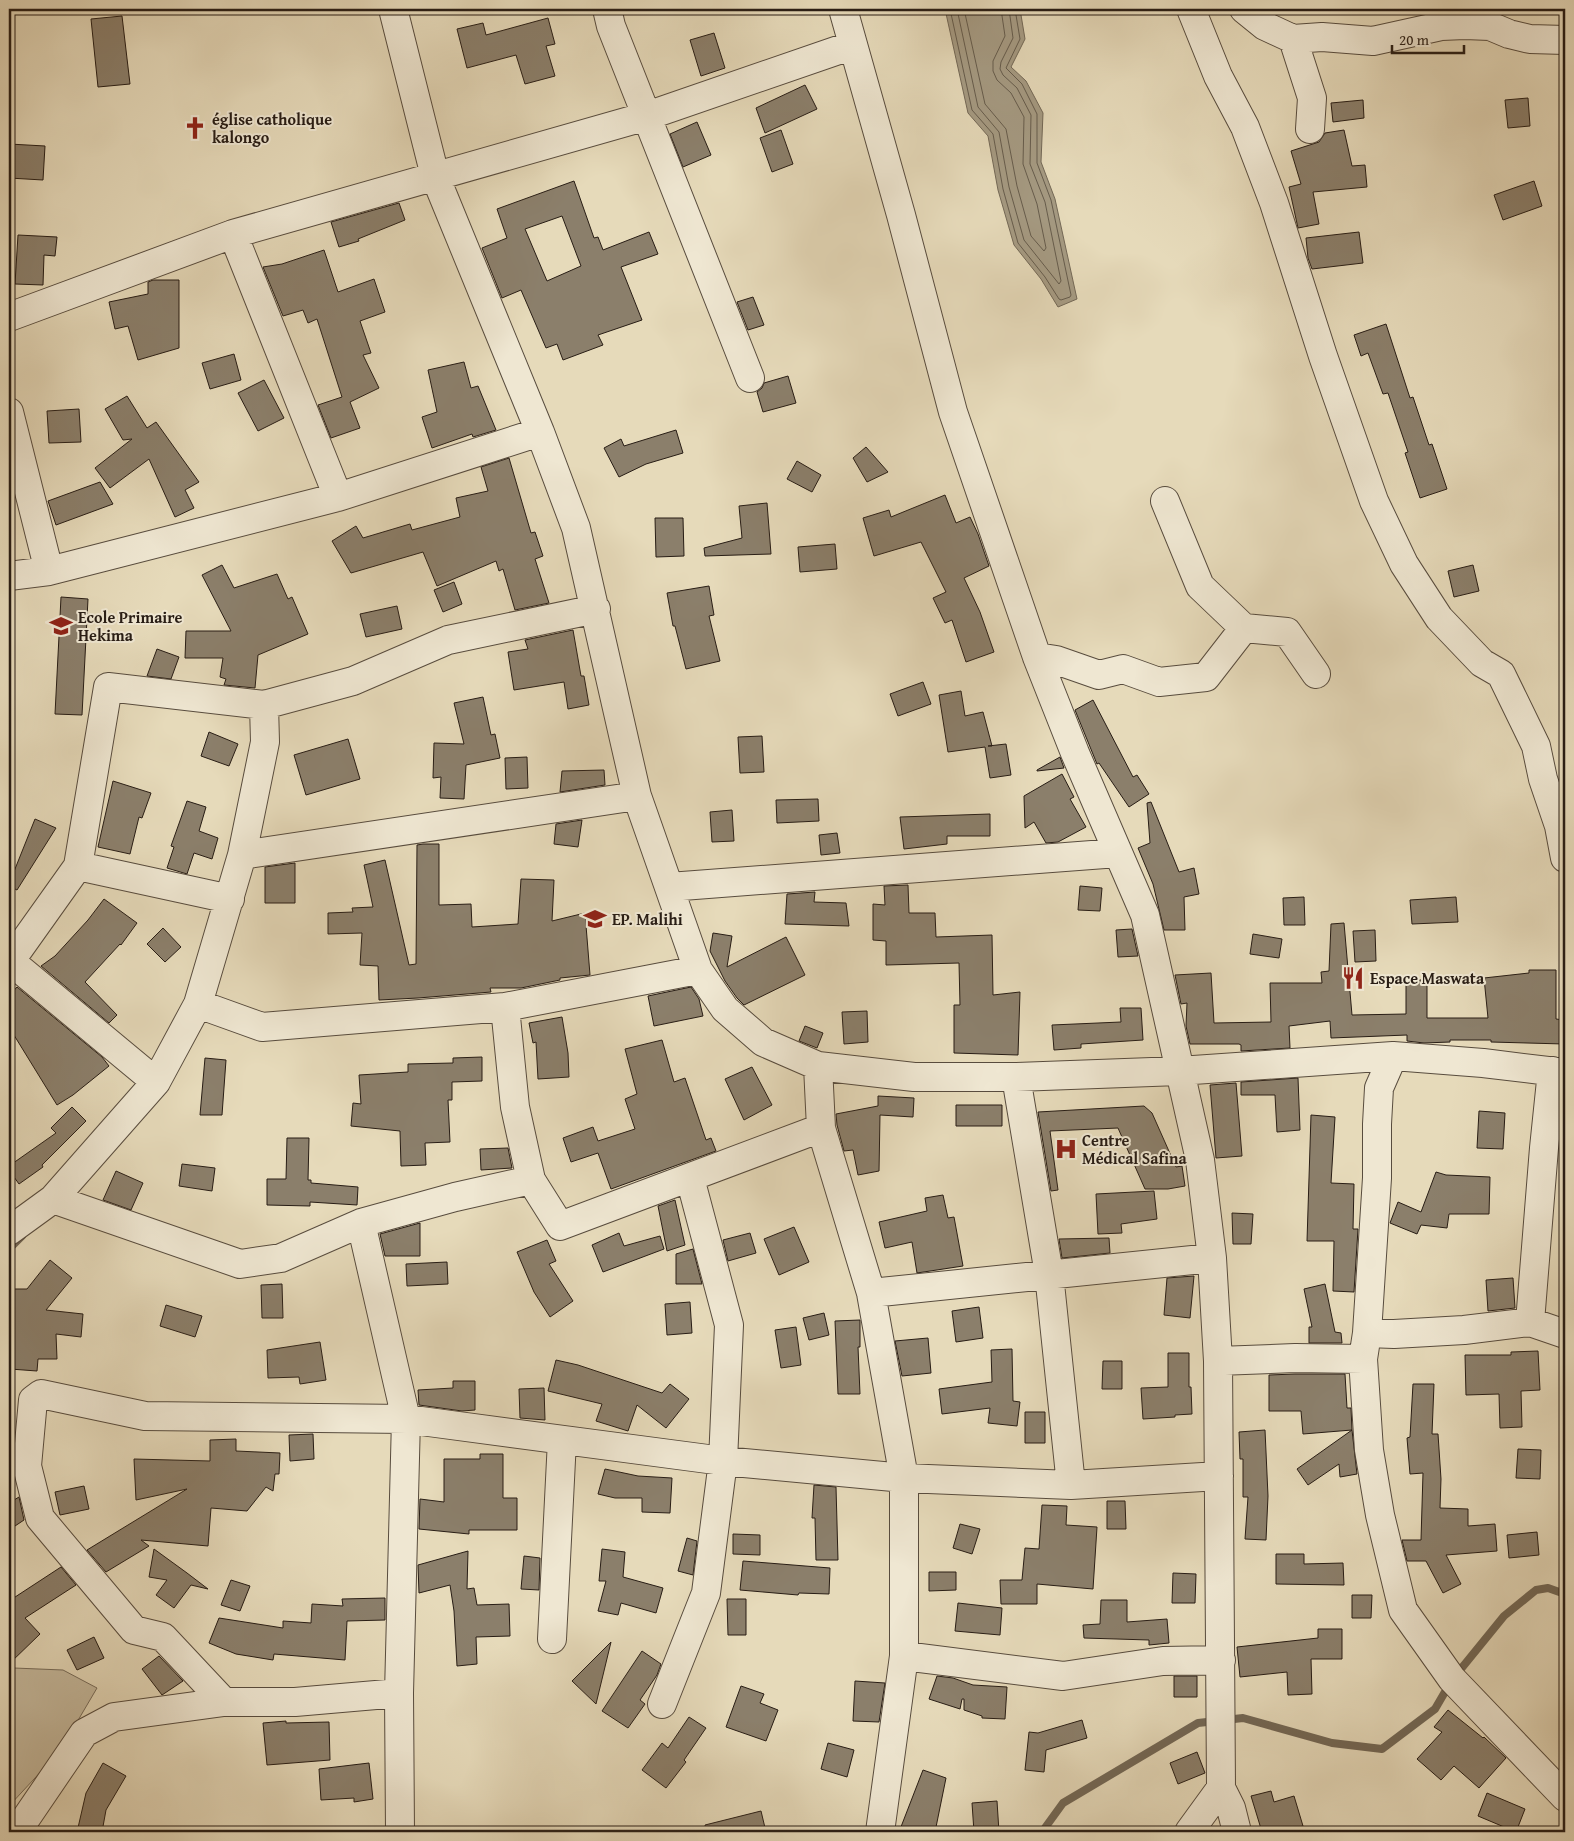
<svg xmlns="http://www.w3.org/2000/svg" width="1574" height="1841" font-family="'Gentium Book Plus',serif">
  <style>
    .green { fill: #c6ba9e; stroke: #776c5a }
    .water { fill: #a59a82; stroke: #736856 }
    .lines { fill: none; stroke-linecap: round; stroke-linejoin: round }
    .shore { stroke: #665c4c; stroke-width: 1 }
    .stream { stroke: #736856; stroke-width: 8 }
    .building { fill: #8b7f6b; stroke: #281d15; fill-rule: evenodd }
    .minor-casing { stroke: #584c3e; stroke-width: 30 }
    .minor { stroke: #efe7d2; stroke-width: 28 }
    .labels { text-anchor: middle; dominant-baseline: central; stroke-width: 4; stroke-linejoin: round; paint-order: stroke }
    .poi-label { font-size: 16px; font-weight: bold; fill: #281d15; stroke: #efe7d2; text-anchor: start }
  </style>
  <rect width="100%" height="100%" fill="#e6daba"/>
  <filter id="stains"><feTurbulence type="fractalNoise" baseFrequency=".004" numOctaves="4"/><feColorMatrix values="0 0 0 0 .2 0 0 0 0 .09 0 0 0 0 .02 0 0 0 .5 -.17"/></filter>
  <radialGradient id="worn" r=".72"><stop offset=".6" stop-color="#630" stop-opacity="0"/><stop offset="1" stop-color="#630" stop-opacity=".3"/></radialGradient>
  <path class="green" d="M9 1666 14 1668 63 1670 97 1688 60 1751 9 1806Z"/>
  <path class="water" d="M945 9H1020L1025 39 1011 67 1026 81 1043 113 1041 162 1055 199 1077 299 1058 307 1041 279 1014 245 998 190 988 136 968 113Z"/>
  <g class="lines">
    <path class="shore" d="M950 9 972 110 993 134 1003 189 1018 243 1045 277 1059 299 1061 300 1070 297 1071 295 1051 200 1037 163V114L1022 84 1006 68 1020 39 1015 9
      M957 9 978 107 999 132 1009 187 1024 240 1059 284 1061 281 1045 202 1030 164 1031 115 1017 88 1003 75 1000 69 1001 62 1013 38 1009 9
      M964 9 985 104 1006 129 1017 186 1031 236 1044 251 1046 248 1037 204 1023 164 1024 117 1011 93 997 80 993 71V61L1005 36 1001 9"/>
    <path class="stream" d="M9 1249 22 1236
      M1456 1675 1504 1616 1536 1590 1548 1588 1565 1594
      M1042 1832 1063 1803 1198 1723 1243 1718 1332 1743 1382 1749 1435 1709 1449 1685"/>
  </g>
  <path class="building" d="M122 16 130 84 98 87 91 19Z
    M548 18 555 44 546 46 555 76 525 84 516 55 467 68 457 29 483 23 486 35Z
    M714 33 725 68 701 76 690 40Z
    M805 85 817 109 765 133 756 108Z
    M1528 98 1530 126 1508 128 1505 100Z
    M1363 100 1364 118 1333 122 1331 103Z
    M697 122 711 155 683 167 670 134Z
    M781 130 793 164 772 172 760 138Z
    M1344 130 1352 166 1365 165 1367 187 1313 192 1319 224 1298 228 1289 187 1301 184 1291 151 1319 142 1325 133Z
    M9 144 45 146 43 180 9 178Z
    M574 181 594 238 598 237 603 250 649 232 658 254 621 267 642 320 598 335 603 345 563 360 557 344 546 348 521 290 502 298 482 248 507 238 497 209ZM562 216 581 266 547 281 525 229Z
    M1534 181 1542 206 1503 220 1494 195Z
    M399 203 405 220 358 239 359 241 339 247 331 222Z
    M1359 232 1363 263 1312 269 1308 258 1306 238Z
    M18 235 57 237 55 256 44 255 43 285 15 284Z
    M324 250 338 292 374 279 385 312 360 321 371 353 363 355 379 388 350 402 360 428 331 438 318 405 342 397 317 319 308 323 303 310 283 316 263 267 282 264Z
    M153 280H179V348L138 360 128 326 115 329 109 302 148 294V282Z
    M753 297 764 325 748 330 737 302Z
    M1386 324 1410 398 1413 397 1429 445 1432 444 1447 489 1420 498 1405 453 1408 452 1388 393 1383 394 1368 353 1361 356 1354 335Z
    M234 354 241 380 210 389 202 363Z
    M464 362 471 388 478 386 496 430 473 437 472 434 432 448 422 417 437 412 428 370Z
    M788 376 796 403 763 412 757 392 762 388 764 383Z
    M264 380 284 418 258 431 238 393Z
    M127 396 147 428 156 422 199 482 185 490 194 508 175 517 149 459 110 488 95 468 132 439 123 440 105 409Z
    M79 409 81 442 49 443 47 411Z
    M676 430 683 453 646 464 619 477 604 448 621 439 624 446Z
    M866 447 888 472 867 482 853 458Z
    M509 458 531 533 535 532 543 556 535 559 549 603 515 610 503 569 499 571 496 561 437 586 423 552 351 573 332 541 356 526 363 538 410 524 412 530 460 517 456 498 488 491 481 467Z
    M797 461 821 475 812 492 787 479Z
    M100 482 113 504 56 525 48 501Z
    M945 495 956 523 970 517 978 534 989 566 964 578 980 612 994 652 966 662 952 620 945 623 933 598 946 592 921 542 874 556 863 518 889 510 891 517Z
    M767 503 771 554 705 556 704 548 742 538 739 506Z
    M655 518H683L684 556 656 557Z
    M835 544 837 569 800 572 798 547Z
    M222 565 234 588 277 574 288 599 292 597 308 634 258 655 255 688 224 685 226 679 220 677 223 658H185L186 631H231L202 575Z
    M1473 565 1479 591 1454 597 1448 571Z
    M454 582 462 604 443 612 434 590Z
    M709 586 714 615 709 616 720 661 686 669 675 626H673L667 593Z
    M61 597 88 599 82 715 55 714Z
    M397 606 402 629 366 637 360 614Z
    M573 630 581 676H584L589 705 568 709 564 682 514 690 508 652 528 649 525 640Z
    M157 649 179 657 171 679 147 676Z
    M923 682 931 704 898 716 890 694Z
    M961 691 965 716 983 712 992 746H988L1006 744 1011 775 990 778 985 747 948 752 939 695Z
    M483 697 491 735 495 734 500 758 466 765 464 799 440 798 441 777 433 778 434 743 464 744 454 703Z
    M1093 700 1133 777 1137 775 1149 794 1129 807 1099 763 1097 764 1075 710Z
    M209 732 238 744 229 766 201 756Z
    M762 736 764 772 740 773 738 737Z
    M348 739 360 779 306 795 294 755Z
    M527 757 528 788 506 789 505 758Z
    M1060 757 1064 768 1037 771V770Z
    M604 770 605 785 560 792 562 771Z
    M1062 774 1074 797 1070 799 1086 827 1058 842 1046 843 1034 822 1025 828 1024 796Z
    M113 781 151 793 142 818 139 817 130 854 98 847Z
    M818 799 819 821 777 823 776 800Z
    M187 801 206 807 199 831 218 838 212 859 194 853 187 874 167 868 174 847 171 846Z
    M1151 802 1179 872 1194 868 1199 894 1184 897 1185 930H1164L1153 884 1138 848 1150 843 1147 803Z
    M732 810 734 841 712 842 710 812Z
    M990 814V836H947V844L904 849 900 817Z
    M35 819 56 828 17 890 9 886V884Z
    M582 820 578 847 554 844 556 824Z
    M837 833 840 853 821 855 819 835Z
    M423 844H439V905L471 904 472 927 518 924 521 879 554 880 552 921 585 913 590 975 560 978V980L521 988H490L491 992 418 998 379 1000 378 966 360 965 362 933 328 934V913L353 912 352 908 373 907 364 865 385 860 409 965 416 964 417 845Z
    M295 863V903H265V867Z
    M908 885 909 913H935L936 937 992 935 993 995 1020 992 1018 1055 954 1053V1005H960L959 963 886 965V941L873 940V904L885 905 884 886Z
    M1080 886 1102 888 1100 911 1078 910Z
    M815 892 814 902 846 903 849 926 785 924 787 894Z
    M1304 897 1305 925H1284L1283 898Z
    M1456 897 1458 922 1412 924 1410 900Z
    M104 899 137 923 121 945 120 944 85 982 117 1015 109 1023 41 966 55 956 88 920Z
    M1344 923 1352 1015 1406 1014V980H1427V1018H1488L1484 978 1529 973V970H1556V1019L1564 1020V1044L1491 1042V1040H1450V1042L1424 1043 1407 1041V1035L1331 1038 1330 1021 1289 1026 1290 1048 1241 1051V1045L1239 1044H1190L1186 1026 1187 1003 1181 1004 1175 975 1211 973 1214 1023 1271 1022 1270 983H1322L1321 972 1329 971 1331 924Z
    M163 928 181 947 165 962 147 944Z
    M1132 929 1138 956 1118 957 1116 930Z
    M1375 930 1376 961 1355 962 1353 931Z
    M713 933 732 936 727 967 786 937 805 975 744 1005 737 998 725 981 710 951Z
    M1253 934 1282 939 1279 958 1250 954Z
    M17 987 102 1057 109 1066 73 1095 57 1105 9 1027V996Z
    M691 987 699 999 703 1016 654 1026 648 996Z
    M1120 1008H1141L1143 1040 1081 1044V1048L1054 1050 1052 1025 1121 1022Z
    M867 1011 868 1042 844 1044 842 1012Z
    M562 1017 568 1053 569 1077 538 1079 536 1042 533 1043 529 1023Z
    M805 1026 823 1033 817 1048 799 1041Z
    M662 1040 674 1082 685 1078 706 1140 711 1138 716 1151 611 1189 598 1153 571 1162 563 1138 593 1127 598 1141 635 1129 625 1099 637 1094 625 1049Z
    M482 1057V1081L452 1082V1100H448L450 1142 425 1143 426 1165 401 1166 400 1131 351 1126 353 1103 361 1104 359 1075 408 1072V1064L453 1063V1058Z
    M205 1058 226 1060 222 1115H200Z
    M752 1067 772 1105 744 1120 725 1079Z
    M1298 1078 1300 1130 1277 1132 1275 1095H1241V1082Z
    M1236 1083 1242 1156 1216 1158 1210 1085Z
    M878 1096 914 1098 913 1117 880 1115 879 1171 858 1175 853 1150 844 1151 837 1125 836 1114 878 1106Z
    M956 1105H1002V1126H956Z
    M1144 1106 1152 1113 1176 1167 1182 1166 1185 1186 1168 1189H1145L1118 1128 1050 1131 1058 1190 1051 1191 1038 1112Z
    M72 1107 86 1121 42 1165 43 1167 19 1184 9 1170V1166L56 1133 51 1128Z
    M1479 1111 1505 1113 1503 1149 1477 1148Z
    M1311 1115 1335 1117 1331 1183 1354 1184 1353 1229H1358L1354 1292 1333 1291 1334 1241H1307Z
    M287 1138H309L308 1180H311V1183L358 1187 357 1205 310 1202V1206L267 1205V1179H286Z
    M508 1148 512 1168 481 1170 480 1149Z
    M182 1164 215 1168 212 1191 179 1186Z
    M116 1171 143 1183 131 1210 103 1200Z
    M1436 1172 1446 1175 1490 1177 1489 1214H1449L1447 1228 1421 1225 1417 1234 1390 1223 1398 1202 1421 1212Z
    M1154 1191 1157 1219 1121 1224 1122 1233 1098 1234 1096 1194Z
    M943 1195 948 1218 954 1217 963 1266 917 1273 912 1242 885 1248 879 1222 927 1211 925 1198Z
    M675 1200 685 1245 667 1251 658 1206Z
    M1232 1213 1253 1214 1251 1244H1233Z
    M420 1223V1256H385L380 1234Z
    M794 1227 809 1262 779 1275 764 1239Z
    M619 1233 624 1246 660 1236 664 1249 603 1272 592 1245Z
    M750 1233 756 1253 728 1261 723 1240Z
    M1109 1238 1110 1253 1062 1258 1059 1239Z
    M547 1240 556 1261 549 1264 573 1301 550 1317 534 1292 517 1252Z
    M693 1249 702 1284H676V1254Z
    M50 1260 72 1278 46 1310 83 1314 81 1337 56 1334 57 1359H38L37 1371 10 1369 13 1336H9V1289H27Z
    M447 1262 448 1284 407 1286 406 1264Z
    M1194 1276 1190 1318 1164 1315 1167 1278Z
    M1513 1278 1515 1308 1488 1311 1486 1280Z
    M282 1284 283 1318H262L261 1285Z
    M1325 1284 1335 1332 1341 1333 1342 1343H1309V1327H1312L1304 1289Z
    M690 1302 692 1333 667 1335 665 1304Z
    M166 1305 202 1316 195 1337 160 1326Z
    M979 1307 983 1338 956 1342 952 1311Z
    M824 1313 829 1335 809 1340 803 1318Z
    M860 1320V1347H858L860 1394H838L835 1321Z
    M796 1327 801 1365 781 1368 775 1330Z
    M928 1338 931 1373 902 1376 895 1341Z
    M320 1342 326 1380 300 1384 299 1377 268 1378 267 1350Z
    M1012 1349 1013 1401 1020 1402 1017 1426 988 1423 990 1408 942 1414 939 1389 992 1382 991 1350Z
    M1538 1351 1540 1390 1521 1391 1522 1427 1500 1428 1499 1394 1466 1395 1465 1355H1511V1352Z
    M1168 1353H1189V1387H1191L1192 1414 1175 1415V1417L1143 1419 1141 1388 1168 1387Z
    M556 1360 578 1365 662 1393 670 1384 689 1399 666 1428 637 1405 628 1431 596 1421 602 1404 548 1391Z
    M1103 1361H1122V1389H1102Z
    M1295 1374H1345L1347 1408H1351L1352 1430 1303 1434 1301 1411H1269V1375Z
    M453 1381H475V1410L462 1411 419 1405 418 1390 453 1388Z
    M1413 1384H1434L1432 1434H1438L1441 1479 1440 1508 1468 1509V1526L1495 1524 1497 1551 1446 1555 1461 1584 1443 1593 1426 1561H1407L1402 1540H1421L1423 1473 1410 1474 1407 1438 1410 1437Z
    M544 1388 545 1420 520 1418 519 1389Z
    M1025 1412H1045V1443H1025Z
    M1265 1430 1268 1496 1266 1540 1245 1539 1248 1497H1243V1459H1240L1239 1432Z
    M1352 1430 1357 1474 1340 1477 1339 1464 1308 1485 1297 1469Z
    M313 1434 314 1459 290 1461 289 1435Z
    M236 1439V1451L280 1453 279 1474H275L273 1491 266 1487 247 1511 211 1508 208 1546 141 1540 149 1546 106 1572 87 1550 187 1489 136 1500 134 1459 210 1461V1440Z
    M1518 1449 1541 1450 1540 1479 1516 1478Z
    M480 1454H503V1498H517V1530H469V1534L419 1529 420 1499 444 1502V1459H480Z
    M605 1469 638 1476 672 1478 670 1513 642 1512V1498H615L598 1494Z
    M814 1485 836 1487 838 1560H816L815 1518H812Z
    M84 1486 89 1509 60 1515 55 1492Z
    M19 1497 24 1520 9 1530V1503Z
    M1107 1501H1125L1126 1529H1107Z
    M1042 1505 1067 1506 1066 1525 1097 1527 1093 1589 1037 1584V1604H1001L1000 1580H1022L1025 1548 1039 1549Z
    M960 1524 980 1529 972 1554 953 1548Z
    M1537 1532 1539 1555 1509 1558 1507 1535Z
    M733 1534 760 1535V1555L733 1554Z
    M687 1538 697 1541 693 1575 678 1571Z
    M154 1549 187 1573 208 1589 191 1585 174 1608 156 1595 167 1580 149 1577Z
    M602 1549 625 1552 623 1577 663 1588 656 1613 621 1603 618 1615 598 1611 606 1581H599Z
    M468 1551 467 1589 474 1588 477 1605 509 1604 510 1636 476 1637 477 1664 457 1666 454 1611 450 1585 419 1593 418 1565Z
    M1276 1554H1304V1564L1343 1563 1344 1585 1276 1584Z
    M524 1556 540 1558 539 1590 521 1589Z
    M743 1561 830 1568 829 1594 799 1593 798 1595 740 1590Z
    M61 1567 76 1585 25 1618 40 1634 9 1664V1601Z
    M929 1572H956V1590L929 1591Z
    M1173 1573 1196 1574 1195 1603H1172Z
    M231 1580 250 1586 240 1611 221 1605Z
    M1352 1595H1372L1371 1618H1352Z
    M385 1598V1620L347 1621 345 1660 274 1654 273 1660 236 1654 209 1643 219 1618 283 1628V1621L311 1623 312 1604 343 1606 342 1599Z
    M727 1599H746V1635H728Z
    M1101 1600H1127V1622L1167 1619 1169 1643 1149 1645V1640L1084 1638 1083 1625 1100 1624Z
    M958 1603 1002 1608 1000 1635 955 1631Z
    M1318 1629H1342V1659H1311L1312 1694 1288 1695 1287 1672 1240 1677 1237 1647 1318 1638Z
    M94 1637 104 1658 77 1670 67 1650Z
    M611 1642 596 1704 572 1681Z
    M642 1651 661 1664 657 1675 640 1700 645 1704 628 1728 602 1711Z
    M159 1656 183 1681 162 1695 142 1669Z
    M937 1676 953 1678 973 1685 1007 1687 1005 1719 982 1718V1716L964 1710V1699H962L960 1709 929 1699Z
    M1174 1676H1197V1697H1174Z
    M855 1681 885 1683 879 1722 853 1721Z
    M741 1686 764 1694 760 1703 778 1710 766 1741 726 1727Z
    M1448 1710 1483 1738 1484 1737 1506 1758 1479 1788 1454 1766 1441 1780 1417 1759 1442 1732 1434 1727Z
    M689 1717 706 1728 684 1760 686 1762 666 1788 642 1770 662 1743 668 1748Z
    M1082 1720 1087 1738 1046 1750 1044 1772 1025 1770 1029 1732 1038 1733Z
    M286 1721V1723L329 1722 330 1760 267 1765 263 1723Z
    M828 1743 854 1750 847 1777 821 1769Z
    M1197 1752 1205 1773 1178 1784 1170 1763Z
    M103 1763 126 1776 106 1810 102 1832H77L86 1793Z
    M369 1763 373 1799 354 1802V1798L321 1800 319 1769Z
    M923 1770 946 1778 935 1832H899Z
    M1271 1791 1274 1802 1294 1796 1303 1826 1280 1832H1262L1251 1796Z
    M1487 1793 1525 1809 1516 1832 1478 1816Z
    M997 1801 999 1832H974L972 1803Z
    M761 1811 766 1832H706L705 1825Z"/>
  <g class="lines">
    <defs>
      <path id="minor" d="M393 9 435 176 540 432 576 528 637 796 698 970 725 1009 763 1042 818 1066 914 1077H1016L1179 1071 1393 1056 1483 1063 1565 1073
        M607 9 611 26 750 378
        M843 9 901 215 953 412 1037 657 1075 753 1145 915 1200 1160 1212 1258 1218 1361 1221 1788 1231 1808 1237 1832
        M1191 9 1218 76 1245 127 1274 203 1323 356 1374 501 1404 564 1439 618 1482 663 1501 674 1536 746 1543 779 1559 826 1565 858
        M1244 9 1265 26 1293 39 1322 37 1373 41 1441 26 1465 25 1490 26 1509 34 1530 39 1565 40
        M1293 39 1312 98 1310 129
        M233 234 338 497
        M9 317 233 234 647 116 853 45
        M9 412 49 571
        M1165 501 1200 586 1244 628 1287 632 1316 674
        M9 576 49 571 338 497 540 432
        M1037 657 1056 660 1099 675 1123 669 1159 682 1206 677 1244 628
        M242 855 637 796
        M78 866 230 899
        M669 887 1118 853
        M9 960 156 1082
        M9 963 78 866 108 687 264 705 353 681 448 640 596 609
        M198 1004 262 1027 505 1007 698 970
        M505 1007 515 1107 531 1180 560 1226 821 1128
        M818 1066 821 1128 871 1293 904 1478V1656L880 1832
        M1016 1077 1049 1274 1071 1485
        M53 1199 240 1264 281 1258 361 1223 455 1197 531 1180
        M361 1223 406 1419 399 1693 400 1832
        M9 1231 53 1199 156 1082 198 1004 242 855 265 742 264 705
        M871 1293 1212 1258
        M1530 1322 1544 1148 1552 1071
        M1367 1333 1394 1334 1464 1330 1530 1322 1565 1334
        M1363 1359 1367 1333 1377 1178V1124L1379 1088 1393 1056
        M1218 1361 1295 1358 1363 1359 1369 1450 1380 1515 1403 1610 1452 1679 1565 1797
        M552 1639 562 1440
        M904 1656 1063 1676 1163 1661 1221 1660
        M224 1702 163 1637 134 1630 40 1518 27 1466 33 1400 41 1394 145 1416 406 1419 723 1461 904 1478 1071 1485 1219 1476
        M662 1704 706 1593 723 1461 729 1325 690 1178
        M23 1832 22 1824 84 1733 114 1717 224 1702H295L399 1693
        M1189 1832 1221 1788"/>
    </defs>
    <use href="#minor" class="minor-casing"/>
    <use href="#minor" class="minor"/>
  </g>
  <defs>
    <symbol id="church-bare" viewBox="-9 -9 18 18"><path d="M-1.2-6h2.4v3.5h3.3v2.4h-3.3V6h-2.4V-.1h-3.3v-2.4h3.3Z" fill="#8f2418" stroke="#efe7d2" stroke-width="2.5" paint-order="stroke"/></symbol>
    <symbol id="school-bare" viewBox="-9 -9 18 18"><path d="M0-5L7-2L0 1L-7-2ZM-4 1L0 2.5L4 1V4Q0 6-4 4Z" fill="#8f2418" stroke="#efe7d2" stroke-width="2.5" paint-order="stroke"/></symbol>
    <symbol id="restaurant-bare" viewBox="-9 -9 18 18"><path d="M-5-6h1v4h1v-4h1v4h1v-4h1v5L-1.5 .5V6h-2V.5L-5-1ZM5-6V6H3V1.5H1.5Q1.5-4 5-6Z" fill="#8f2418" stroke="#efe7d2" stroke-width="2.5" paint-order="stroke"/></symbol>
    <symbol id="hospital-bare" viewBox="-9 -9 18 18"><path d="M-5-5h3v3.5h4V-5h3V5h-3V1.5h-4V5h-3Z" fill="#8f2418" stroke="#efe7d2" stroke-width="2.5" paint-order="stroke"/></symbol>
  </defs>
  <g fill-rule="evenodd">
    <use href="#church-bare" x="179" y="112" width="32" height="32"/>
    <use href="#school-bare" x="45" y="610" width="32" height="32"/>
    <use href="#school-bare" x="579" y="903" width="32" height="32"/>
    <use href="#restaurant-bare" x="1337" y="962" width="32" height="32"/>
    <use href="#hospital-bare" x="1050" y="1133" width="32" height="32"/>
  </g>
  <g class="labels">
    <g class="poi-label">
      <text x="212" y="119">église catholique<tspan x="212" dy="18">kalongo</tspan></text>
      <text x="78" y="617">Ecole Primaire<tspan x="78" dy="18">Hekima</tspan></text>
      <text x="612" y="919">EP. Malihi</text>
      <text x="1370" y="978">Espace Maswata</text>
      <text x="1082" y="1140">Centre<tspan x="1082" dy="18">Médical Safina</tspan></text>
    </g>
  </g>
  <rect width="1574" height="1841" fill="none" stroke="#e6daba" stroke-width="30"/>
  <rect x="10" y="10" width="1554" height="1821" fill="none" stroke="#281d15" stroke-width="2.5"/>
  <rect x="15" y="15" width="1544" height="1811" fill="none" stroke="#281d15"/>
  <path d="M1392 45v8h72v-8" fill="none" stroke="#281d15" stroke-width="2.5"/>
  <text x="1399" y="45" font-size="15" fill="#281d15" stroke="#efe7d2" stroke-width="4" paint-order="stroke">20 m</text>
  <rect width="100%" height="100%" filter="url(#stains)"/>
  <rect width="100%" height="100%" fill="url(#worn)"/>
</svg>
